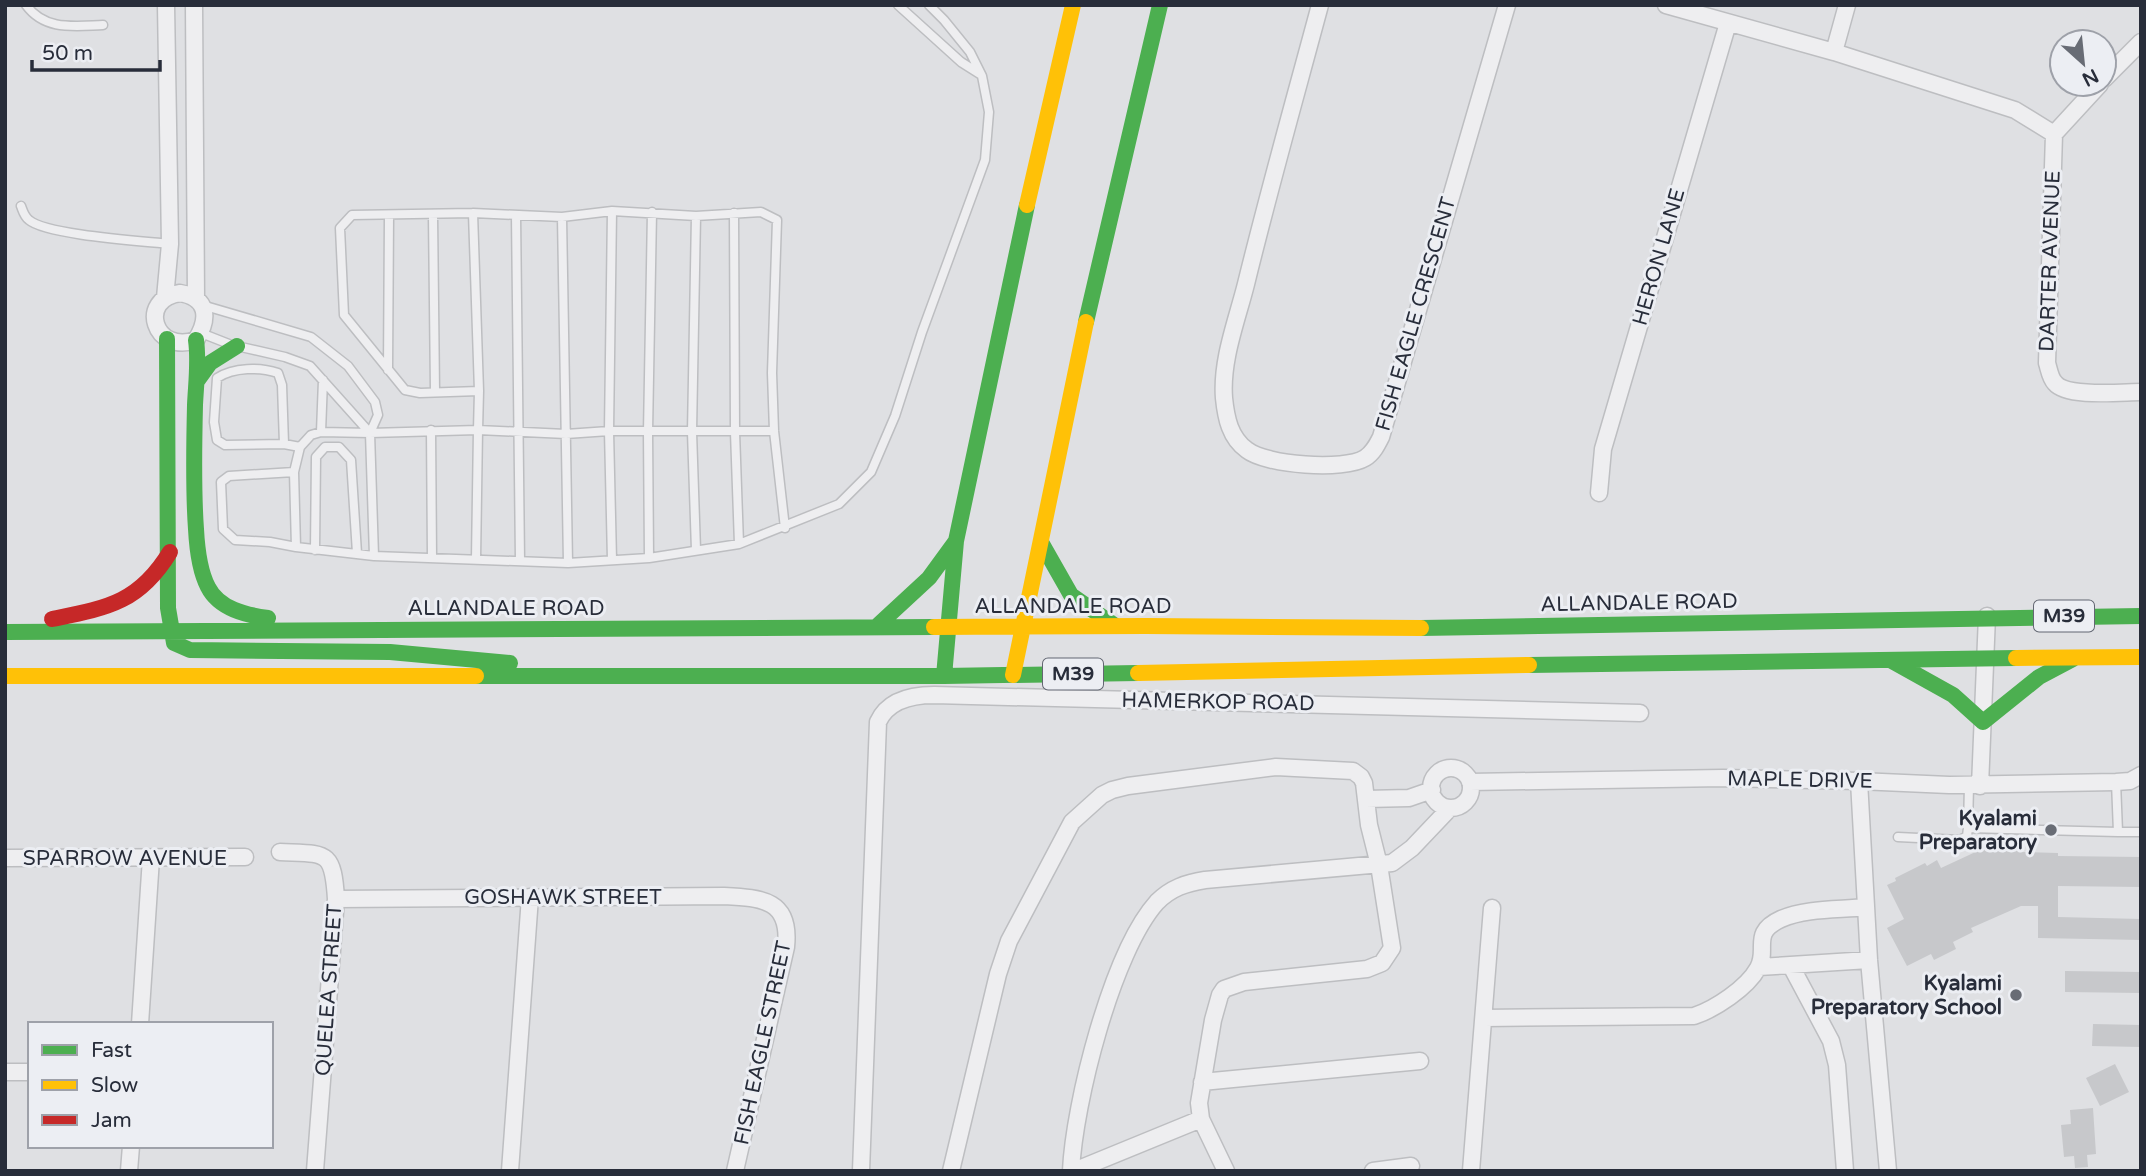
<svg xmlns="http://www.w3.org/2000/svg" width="2146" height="1176" font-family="'Varela Round',sans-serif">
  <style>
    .building { fill: #c7c8cb }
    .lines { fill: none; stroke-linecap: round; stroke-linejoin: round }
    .lane-casing { stroke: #bdbec1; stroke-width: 11 }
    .street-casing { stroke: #bdbec1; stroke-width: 19 }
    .lane { stroke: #eeeef0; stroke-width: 8 }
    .street { stroke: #eeeef0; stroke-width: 16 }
    .fast { stroke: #4caf50; stroke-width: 16 }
    .slow { stroke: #ffc107; stroke-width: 16 }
    .jam { stroke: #c62828; stroke-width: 16 }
    .poi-dot { fill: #686c75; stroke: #eceef3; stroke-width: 2.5 }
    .labels { text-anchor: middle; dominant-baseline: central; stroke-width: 6; stroke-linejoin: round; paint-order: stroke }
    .shield { fill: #eceef3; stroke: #636772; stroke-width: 2 }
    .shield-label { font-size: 19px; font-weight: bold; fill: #282d3a }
    .street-label { font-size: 21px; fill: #282d3a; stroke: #eceef3 }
    .poi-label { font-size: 21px; font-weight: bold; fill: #282d3a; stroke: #eceef3; text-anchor: end }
  </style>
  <rect width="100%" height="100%" fill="#dfe0e3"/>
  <path class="building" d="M2010 836H2012L2020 852 2058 853V856L2141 857V887L2058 886V917L2141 919V940L2038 938V906H2021L1971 928 1973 932 1953 942 1956 949 1934 960 1931 954 1907 966 1887 928 1904 919 1887 885 1896 881 1895 878 1925 863 1927 866 1937 860 1941 868Z
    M2065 971 2141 972V993L2065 992Z
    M2093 1024 2141 1025V1047L2092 1046Z
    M2115 1064 2129 1092 2100 1106 2086 1078Z
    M2093 1108 2096 1154 2087 1155 2088 1167 2075 1168 2074 1156 2064 1157 2061 1125 2071 1124 2070 1110Z"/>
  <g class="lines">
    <defs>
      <path id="lane" d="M26 5C45 31 74 26 103 25
        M898 5 961 62 980 74
        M21 206C23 211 24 216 29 220 46 235 143 241 170 244
        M473 213 479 391 420 393 405 390 344 315 340 228 352 215 473 213 562 217 612 211 696 216 761 212 777 220 772 373 774 431 785 528
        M734 213 735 432 739 544
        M433 215 435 391
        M516 215 520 561
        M696 216 692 432 696 550
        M562 217 568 563
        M202 305 311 337 348 366 375 402 378 415 370 433 374 556 296 547 294 472 300 447 311 435 321 432 370 433 478 430 476 559
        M201 333 229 344
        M241 347 285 357 310 366 370 433
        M388 370 389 216
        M479 391 478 430 566 434 609 431H774
        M431 430 432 557
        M321 432 323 380
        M284 444 282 385 278 373C260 367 234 367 217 378L214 422 217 440 225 445 284 444 300 447
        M294 472 229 476 221 482 223 529 235 540 270 542 296 547
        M315 550 316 457 325 447H339L351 460 357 553
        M374 556 568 563 649 558 739 544 839 504 871 472 895 416 922 332 985 160 989 112 982 76 970 52 944 20 929 5
        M649 558 648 432 652 212
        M612 560 609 431 612 211
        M1969 785 1968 828 2118 832 2116 782
        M2118 832H2141
        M1898 837 1960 840 1967 836 1968 828"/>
      <path id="street" d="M194 5 196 299
        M1320 5C1295 98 1269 190 1246 284 1237 320 1221 360 1224 398 1226 418 1230 438 1247 450 1266 465 1344 471 1365 458 1373 453 1377 445 1381 437L1507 5
        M1666 5 1834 52 2015 110 2054 134
        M1834 52 1847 5
        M2104 79 2141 42
        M2054 134 2047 363C2049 369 2050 378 2055 383 2067 398 2122 392 2141 392
        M2054 134 2100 84
        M180 293C209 298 209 319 196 340 154 355 137 299 180 293Z
        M165 298 170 244 166 5
        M1599 493 1603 449 1728 23
        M1431 788a20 20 0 1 1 40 0a20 20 0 1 1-40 0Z
        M1859 781 1869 960 1888 1171
        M1470 782 1723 778 1859 781 1949 785 2116 782 2130 781 2141 775
        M1980 786 1987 616
        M1366 799 1409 798 1432 790
        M280 852C326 854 333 849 336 899L315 1171
        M5 858 245 857
        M336 899 724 896C763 898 791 900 786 947L735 1171
        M1791 966 1831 1041 1837 1065 1845 1171
        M1759 967 1869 960
        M1484 1018 1694 1016C1715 1009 1747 988 1758 968 1769 949 1750 933 1781 919 1806 908 1840 910 1866 907
        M140 1024 151 858
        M5 1072H30
        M1202 1082 1420 1061
        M129 1171 131 1146
        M510 1171 530 897
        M861 1171 878 722C888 700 911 695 934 695L1640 713
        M951 1171 998 974 1009 941 1072 822 1102 795 1112 790 1128 786 1276 767 1353 771 1361 777 1364 783 1369 825 1379 865 1392 948 1382 963 1367 969 1244 982 1224 989 1220 995 1213 1020 1199 1103 1201 1119 1226 1171
        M1071 1171C1074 1104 1112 952 1157 902 1171 888 1186 883 1205 880L1392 863 1412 848 1450 808
        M1074 1171 1201 1119
        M1373 1171 1411 1166
        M1471 1171 1492 908"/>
    </defs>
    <use href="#lane" class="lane-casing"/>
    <use href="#street" class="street-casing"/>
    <use href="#lane" class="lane"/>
    <use href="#street" class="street"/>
    <path class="fast" d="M1086 322 1160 5
      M167 339 168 608 174 643 190 650 390 652 510 663
      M196 340C199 361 196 383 195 405 194 446 193 488 196 529 197 548 199 570 208 587 219 609 246 615 268 618
      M197 381 210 363 237 346
      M1042 544 1071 595 1114 625
      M876 627 929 578 956 541
      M1421 628 2141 616
      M5 632 934 627
      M1892 661 1953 695 1983 722 2039 677 2073 659
      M1529 665 2016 658
      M476 676H944L1138 673
      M944 676 956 541 1027 205"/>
    <path class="slow" d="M1027 205 1073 5
      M934 627 1146 626 1421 628
      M2016 658 2141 657
      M1138 673 1529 665
      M1013 675 1086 322
      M5 676H476"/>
    <path class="jam" d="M52 619C107 608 139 603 170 552"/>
  </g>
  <g class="poi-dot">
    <circle cx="2051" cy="830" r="7"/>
    <circle cx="2016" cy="995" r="7"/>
  </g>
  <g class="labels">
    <g class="shield">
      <rect x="2034" y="600.5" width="60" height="31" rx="5"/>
      <rect x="1043" y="658.5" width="60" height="31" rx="5"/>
    </g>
    <g class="shield-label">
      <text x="2064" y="616">M39</text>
      <text x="1073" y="674">M39</text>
    </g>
    <g class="street-label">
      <text transform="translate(1659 257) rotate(-74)">HERON LANE</text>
      <text transform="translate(2050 261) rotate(-88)">DARTER AVENUE</text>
      <text transform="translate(1416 314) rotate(-74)">FISH EAGLE CRESCENT</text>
      <text transform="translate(1639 603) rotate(-1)">ALLANDALE ROAD</text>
      <text x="1073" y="606">ALLANDALE ROAD</text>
      <text x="506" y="608">ALLANDALE ROAD</text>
      <text transform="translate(1218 702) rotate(1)">HAMERKOP ROAD</text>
      <text transform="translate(1800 780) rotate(1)">MAPLE DRIVE</text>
      <text x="125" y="858">SPARROW AVENUE</text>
      <text x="563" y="897">GOSHAWK STREET</text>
      <text transform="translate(329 990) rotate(-86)">QUELEA STREET</text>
      <text transform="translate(763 1043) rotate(-78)">FISH EAGLE STREET</text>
    </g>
    <g class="poi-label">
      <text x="2037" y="818">Kyalami<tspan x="2037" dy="24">Preparatory</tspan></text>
      <text x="2002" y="983">Kyalami<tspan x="2002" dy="24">Preparatory School</tspan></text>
    </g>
  </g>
  <rect width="2146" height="1176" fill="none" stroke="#282d3a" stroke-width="14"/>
  <rect x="28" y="1022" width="245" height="126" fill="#eceef3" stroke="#9ea1a9" stroke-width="2"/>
  <rect x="42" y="1045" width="35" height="10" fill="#4caf50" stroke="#9ea1a9" stroke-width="2"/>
  <text x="91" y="1057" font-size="21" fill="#282d3a">Fast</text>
  <rect x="42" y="1080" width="35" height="10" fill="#ffc107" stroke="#9ea1a9" stroke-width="2"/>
  <text x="91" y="1092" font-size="21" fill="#282d3a">Slow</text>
  <rect x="42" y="1115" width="35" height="10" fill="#c62828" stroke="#9ea1a9" stroke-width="2"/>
  <text x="91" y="1127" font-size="21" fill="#282d3a">Jam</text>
  <g transform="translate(2083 63) rotate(153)"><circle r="33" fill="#eceef3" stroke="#9ea1a9" stroke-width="2"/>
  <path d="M0-5L12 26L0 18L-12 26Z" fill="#686c75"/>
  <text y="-10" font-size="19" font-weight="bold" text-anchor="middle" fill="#282d3a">N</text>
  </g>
  <path d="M32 60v10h128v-10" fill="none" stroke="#282d3a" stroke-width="3.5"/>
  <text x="42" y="60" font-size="21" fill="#282d3a" stroke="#eceef3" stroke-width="5" paint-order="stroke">50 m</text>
</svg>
